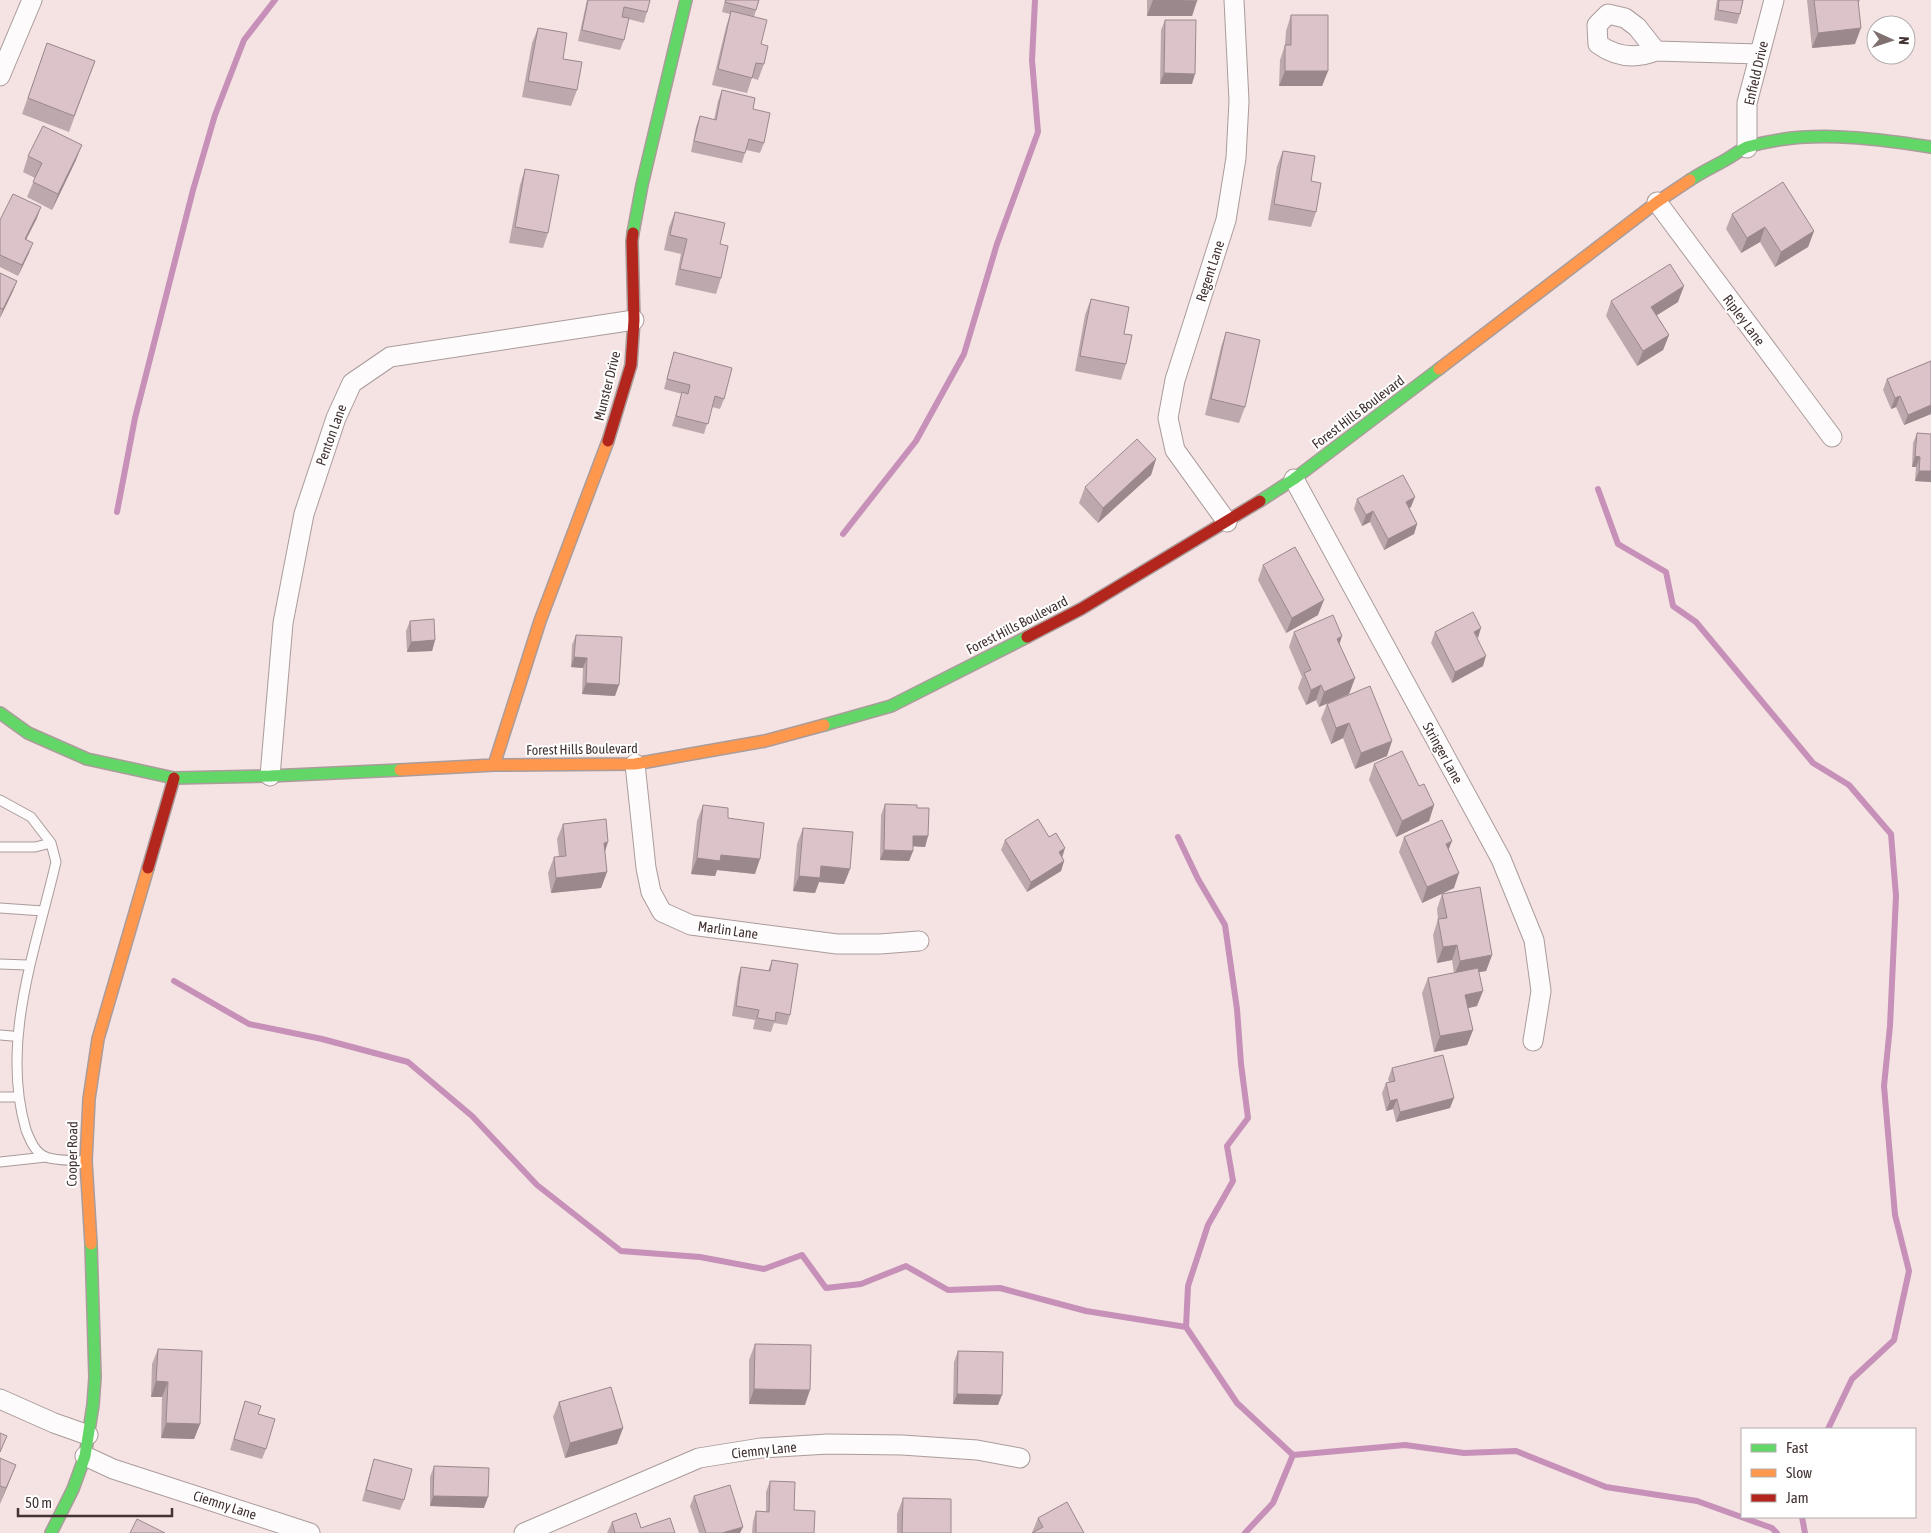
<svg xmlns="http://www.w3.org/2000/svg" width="1931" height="1533" font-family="'Asap Condensed',sans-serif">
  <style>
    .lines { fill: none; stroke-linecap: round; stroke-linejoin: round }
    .stream { stroke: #c690b8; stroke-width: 6 }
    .lane-casing { stroke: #aa9c9b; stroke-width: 11 }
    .street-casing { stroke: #aa9c9b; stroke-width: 21 }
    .fast-casing { stroke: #aa9c9b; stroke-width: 14 }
    .slow-casing { stroke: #aa9c9b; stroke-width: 14 }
    .jam-casing { stroke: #aa9c9b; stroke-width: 14 }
    .lane { stroke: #fdfbfb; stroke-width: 9 }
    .street { stroke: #fdfbfb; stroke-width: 19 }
    .fast { stroke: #63d668; stroke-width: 11 }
    .slow { stroke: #ff974d; stroke-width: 11 }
    .jam { stroke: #b3261e; stroke-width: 11 }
    .wall { fill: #bda8ad }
    .shaded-wall { fill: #9a888d }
    .building { fill: #dcc3c9; stroke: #9a888d }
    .labels { text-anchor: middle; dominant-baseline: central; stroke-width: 4; stroke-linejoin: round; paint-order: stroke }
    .street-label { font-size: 14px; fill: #423332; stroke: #fff }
  </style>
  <rect width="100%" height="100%" fill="#f4e3e2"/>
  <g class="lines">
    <path class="stream" d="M1598 489 1618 544 1666 572 1673 606 1696 622 1813 763 1849 785 1891 834 1896 896 1890 1026 1884 1086 1895 1215 1909 1271 1894 1340 1852 1379 1828 1429
      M117 512 135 418 193 190 215 115 244 40 275 0
      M843 534 916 441 964 354 997 244 1038 132 1032 60 1035 0
      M1178 837 1198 879 1225 925 1237 1009 1241 1064 1248 1118 1227 1146 1233 1181 1208 1225 1188 1286 1186 1327
      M174 981 249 1024 322 1039 408 1062 472 1116 537 1185 621 1251 700 1257 764 1269 802 1255 826 1288 861 1284 906 1266 948 1290 1000 1288 1086 1311 1186 1327 1237 1403 1293 1455 1405 1445 1464 1453 1516 1451 1606 1487 1697 1501 1772 1528 1777 1533
      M1802 1517 1805 1533
      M1245 1533 1273 1503 1293 1455"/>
    <defs>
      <path id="lane" d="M0 800 31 817 51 843
        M0 847H35L51 843 56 862C36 948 0 1042 26 1130 30 1140 35 1153 46 1157 55 1161 73 1160 84 1161
        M0 908 43 911
        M0 964 27 965
        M0 1035 12 1036
        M0 1097H16
        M0 1162 46 1157"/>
      <path id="street" d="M1656 51C1636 59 1616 57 1598 44L1597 25 1608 14 1625 18 1637 27 1656 51 1759 54
        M0 76 32 0
        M1747 148V103L1774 0
        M1657 202 1832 437
        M1294 479 1501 859 1534 940 1541 991 1533 1041
        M1227 522 1175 450 1168 418 1175 380 1226 220 1236 158 1239 101 1234 0
        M635 764 646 868 651 892 662 912 691 925 837 944H880L919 941
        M270 776 283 623 304 514 336 418 352 383 390 357 634 320
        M0 1399 54 1423 88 1435
        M85 1456 113 1469 310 1533
        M524 1533 699 1458 761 1448 828 1444 902 1445 977 1450 1020 1458"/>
      <path id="fast" d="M1690 180C1702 172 1715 166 1727 159 1734 155 1740 150 1747 147 1806 129 1872 138 1931 147
        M633 233 642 185 686 0
        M1260 501 1294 479 1439 369
        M0 713 28 733 87 759 174 778 270 776 400 770
        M824 725 891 706 1027 637
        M51 1533 73 1489 85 1456 93 1405 95 1377 91 1244"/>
      <path id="slow" d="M1439 369 1657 202 1690 180
        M494 765 540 621 608 441
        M400 770 494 765 635 764 765 741 824 725
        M91 1244 86 1161 89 1099 98 1039 148 868"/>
      <path id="jam" d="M608 441 631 365 634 320 632 241 633 233
        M1027 637 1081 609 1260 501
        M148 868 174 778"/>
    </defs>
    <use href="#lane" class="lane-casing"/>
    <use href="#street" class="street-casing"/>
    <use href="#fast" class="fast-casing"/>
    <use href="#slow" class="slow-casing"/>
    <use href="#jam" class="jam-casing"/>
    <use href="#lane" class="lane"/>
    <use href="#street" class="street"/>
    <use href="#fast" class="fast"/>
    <use href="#slow" class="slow"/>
    <use href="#jam" class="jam"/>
  </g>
  <path class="wall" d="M587 0H650L647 12 644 23 628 19 624 40 620 50 578 41Z
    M725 0H759L754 17 761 44 764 64 758 80 752 78 747 93 712 85 726 27 730 14 722 12Z
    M1147 0H1197L1192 16H1147Z
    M1717 0H1743L1740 14 1737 24 1714 20Z
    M1807 0H1860L1858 4 1855 44 1812 48Z
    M1291 15 1328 71 1322 86H1279L1280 60 1285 45 1286 31Z
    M1165 20 1192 84H1160L1161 30Z
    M538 28 563 59 577 90 571 106 522 97 532 43Z
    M47 43 95 61 69 132 22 114Z
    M722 90 753 109 764 143 760 153 746 150 742 163 691 152 696 127 700 116 714 120 718 101Z
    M1283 151 1311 181 1316 212 1311 227 1268 220 1277 166Z
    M28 156 76 160 52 210 27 197 35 178 23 172Z
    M525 169 548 233 543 248 509 243 520 185Z
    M675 212 720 244 721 278 716 294 675 285 681 254 664 250 669 227Z
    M1732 214 1814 231 1808 247 1775 267 1760 242 1741 253 1726 229Z
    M37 218 26 240 29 253 18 276 0 267V220Z
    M0 273 17 281 13 291 0 318Z
    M1091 299 1124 334 1126 364 1121 380 1075 371 1085 315Z
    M1611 301 1678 302 1657 315 1669 335 1663 350 1637 366 1606 316Z
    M1226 332 1245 407 1239 423 1205 415 1221 347Z
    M674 352 724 399 720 409 712 407 704 434 672 426 682 394 664 389 671 362Z
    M1931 361V414L1904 425 1896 407 1891 409 1883 390 1887 379Z
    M1917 433 1931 482 1915 481 1916 467H1912L1913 443Z
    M1156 459 1151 475 1098 523 1079 503 1085 487Z
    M1357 499 1411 507 1409 508 1417 524 1414 534 1384 550 1370 522 1362 526 1354 509Z
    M1263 565 1318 615 1286 633 1258 580Z
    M410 621 435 640 432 651 407 652 406 631Z
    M1294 632 1339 644 1355 678 1349 694 1319 707 1316 700 1306 705 1298 688 1302 677 1289 647Z
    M1435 632 1483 666 1452 683 1431 643Z
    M576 635 615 696 582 694 583 668 571 667 572 645Z
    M1327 704 1387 756 1355 769 1343 738 1331 744 1321 719Z
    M1374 764 1419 786 1434 805 1429 821 1396 837 1369 780Z
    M885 804 917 808 928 836 925 847 913 846V851L909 861 880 860 881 815Z
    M703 805 728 818 755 874 717 870 715 876 691 874 697 821Z
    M563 824 605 853 607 872 601 888 551 893 548 873 554 857H559L557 839Z
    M803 828 850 869 844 884 819 882 815 893 793 891 797 844Z
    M1404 837 1449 850 1454 888 1422 903 1399 852Z
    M1005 840 1062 857 1064 861 1061 871 1027 892 1001 850Z
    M1442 894 1492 955 1486 971 1479 972 1477 1006 1468 1008 1473 1030 1467 1045 1434 1052 1422 993 1428 978 1454 973 1452 960 1437 963 1433 935 1438 919 1437 909Z
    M772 960 790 1015 787 1025 774 1023 771 1032 753 1029 755 1020 732 1016 738 977 741 967 768 971Z
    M1392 1068 1450 1108 1396 1122 1393 1109 1386 1111 1382 1093 1386 1083 1389 1082 1388 1079Z
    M755 1344 805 1405 749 1404V1360Z
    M158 1349 200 1424 194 1439 161 1438 162 1397H151L152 1364Z
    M958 1351 998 1405 953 1404 954 1362Z
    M245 1401 258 1414 266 1449 262 1459 230 1450Z
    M559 1402 623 1428 617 1444 565 1458 553 1417Z
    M0 1458 10 1480 0 1504Z
    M374 1459 404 1500 400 1510 362 1501 371 1469Z
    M434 1466 484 1508 430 1506V1477Z
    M770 1481 794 1510 814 1533H752L753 1522 756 1511 766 1512V1492Z
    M694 1496 740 1533H699L690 1506Z
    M903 1498 951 1533H897V1514Z
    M1038 1518 1084 1533H1032Z
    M612 1522 641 1528 675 1533H607Z"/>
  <path class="shaded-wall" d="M1153 0 1197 1 1192 16H1147Z
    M1861 28 1855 44 1812 48 1818 33Z
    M1285 71H1328L1322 86H1279Z
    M1164 73 1195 74 1192 84H1160Z
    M82 145 76 160 52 210 58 194Z
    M41 207 37 218 21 249 25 239Z
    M1765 227 1760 242 1741 253 1747 238Z
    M1814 231 1808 247 1775 267 1781 252Z
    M33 243 29 253 18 276 22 265Z
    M17 281 13 291 0 318 3 309Z
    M1684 286 1678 302 1646 322 1651 307Z
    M1669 335 1663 350 1637 366 1643 351Z
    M1900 396 1896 407 1891 409 1895 398Z
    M1931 405V414L1904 425 1908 415Z
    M1915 456 1920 457 1916 467H1912Z
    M1156 459 1151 475 1098 523 1103 508Z
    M1919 471H1931V482L1915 481Z
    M1415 497 1411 507 1402 512 1406 502Z
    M1373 511 1370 522 1362 526 1366 515Z
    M1417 524 1414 534 1384 550 1388 539Z
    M1324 600 1318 615 1286 633 1292 618Z
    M1481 628 1478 638 1474 632Z
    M1342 636 1337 652V639Z
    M435 640 432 651 407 652 411 642Z
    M1486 656 1483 666 1452 683 1455 672Z
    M574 657 587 658 583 668 571 667Z
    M1355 678 1349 694 1319 707 1324 692Z
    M586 683 619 685 615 696 582 694Z
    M1321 685 1316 700 1306 705 1311 690Z
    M1349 723 1343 738 1331 744 1336 728Z
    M1392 741 1387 756 1355 769 1361 753Z
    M1434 805 1429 821 1396 837 1402 821Z
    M913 836H928L925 847 909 846Z
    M1452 841 1446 856V844Z
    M608 842 603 858 604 843Z
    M1065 848 1062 858 1059 852Z
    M884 850 913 851 909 861 880 860Z
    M721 855 760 859 755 874 717 870 715 876 691 874 697 858Z
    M1064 861 1061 871 1027 892 1031 882Z
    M821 866 850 869 844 884 819 882 815 893 793 891 799 876Z
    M607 872 601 888 551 893 556 878Z
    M1459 873 1454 888 1422 903 1427 887Z
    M1457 945 1452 960 1437 963 1443 947Z
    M1492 955 1486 971 1454 976 1460 961Z
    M1483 991 1477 1006 1460 1010 1465 995Z
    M1473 1030 1467 1045 1434 1052 1440 1036Z
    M1454 1098 1450 1108 1396 1122 1400 1112Z
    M1397 1099 1393 1109 1386 1111 1390 1101Z
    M156 1381 168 1382 162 1397H151Z
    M754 1389 810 1390 805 1405 749 1404Z
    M957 1394 1002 1395 998 1405 953 1404Z
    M166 1423 200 1424 194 1439 161 1438Z
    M623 1428 617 1444 565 1458 570 1443Z
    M16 1465 10 1480 0 1504 6 1488Z
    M433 1496 488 1497 484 1508 430 1506Z
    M743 1527 740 1533H722Z"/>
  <path class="building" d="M588 0H650L647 12 624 7 622 17 629 18 624 40 582 30Z
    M726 0H759L756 10 725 2Z
    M1153 0H1197V1Z
    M1719 0H1743L1740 14 1718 10Z
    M1814 0H1858L1861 28 1818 33Z
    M731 11 767 20 761 44 768 46 764 64 756 63 752 78 718 69Z
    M1291 15H1328V71H1285V45H1291Z
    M1165 20H1196L1195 74 1164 73Z
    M538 28 567 33 563 59 582 62 577 90 528 81Z
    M47 43 95 61 74 116 28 98Z
    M722 90 755 98 753 109 770 113 764 143 749 139 745 153 694 141 700 116 716 120Z
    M43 126 82 145 58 194 33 182 42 163 28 156Z
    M1283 151 1315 156 1311 181 1321 183 1316 212 1274 204Z
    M525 169 559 175 548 233 515 227Z
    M1783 182 1814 231 1781 252 1765 227 1747 238 1732 214Z
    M13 194 41 207 25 239 33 243 22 265 0 255V220Z
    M675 212 725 223 720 244 728 246 721 278 680 269 687 239 670 235Z
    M1670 264 1684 286 1651 307 1669 335 1643 351 1611 301Z
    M0 273 17 281 3 309 0 308Z
    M1091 299 1129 307 1124 334 1132 335 1126 364 1080 356Z
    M1226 332 1260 340 1245 407 1211 399Z
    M674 352 732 368 724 399 715 396 708 424 676 416 682 392 688 394 690 385 667 379Z
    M1931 361V405L1908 415 1900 396 1895 398 1887 379Z
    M1917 433 1931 434V471H1919L1920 457 1915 456Z
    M1137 439 1156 459 1103 508 1085 487Z
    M1403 475 1415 497 1406 502 1417 524 1388 539 1373 511 1366 515 1357 499Z
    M1295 547 1324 600 1292 618 1263 565Z
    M1473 612 1481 628 1474 632 1486 656 1455 672 1435 632Z
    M1333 615 1342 636 1337 639 1355 678 1324 692 1321 685 1311 690 1304 673 1311 670 1294 632Z
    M434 619 435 640 411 642 410 621Z
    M576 635 622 637 619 685 586 683 587 658 574 657Z
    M1370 686 1392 741 1361 753 1349 723 1336 728 1327 704Z
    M1402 751 1419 786 1424 784 1434 805 1402 821 1374 764Z
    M885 804 917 805V808H929L928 836H913V851L884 850Z
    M703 805 728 808V818L764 823 760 859 721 855 720 861 697 858Z
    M606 819 608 842 604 843 607 872 556 878 554 857 566 856 563 824Z
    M1038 819 1049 837 1056 833 1065 848 1059 852 1064 861 1031 882 1005 840Z
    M1442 820 1452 841 1446 844 1459 873 1427 887 1404 837Z
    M803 828 853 832 850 869 821 866 820 878 799 876Z
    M1480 887 1492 955 1460 961 1457 945 1443 947 1438 919 1447 918 1442 894Z
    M772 960 798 964 790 1015 776 1012 775 1021 757 1018 759 1010 736 1006 741 967 770 971Z
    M1478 968 1483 991 1465 995 1473 1030 1440 1036 1428 978Z
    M1443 1055 1454 1098 1400 1112 1397 1099 1390 1101 1386 1083 1395 1081 1392 1068Z
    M755 1344 811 1345 810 1390 754 1389Z
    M158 1349 202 1351 200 1424 166 1423 168 1382 156 1381Z
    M958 1351 1003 1352 1002 1395 957 1394Z
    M611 1387 623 1428 570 1443 559 1402Z
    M245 1401 261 1406 258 1414 275 1419 266 1449 234 1439Z
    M0 1433 7 1436 0 1452Z
    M0 1458 16 1465 6 1488 0 1486Z
    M374 1459 412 1469 404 1500 366 1490Z
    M434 1466 489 1468 488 1497 433 1496Z
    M770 1481 795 1482 794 1510 815 1511 814 1533H756V1511L769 1512Z
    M730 1485 743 1527 722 1533H706L694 1496Z
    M903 1498 951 1499V1533H902Z
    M1067 1502 1084 1533H1032L1043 1527 1038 1518Z
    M636 1513 641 1528 670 1518 675 1533H615L612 1522Z
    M137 1519 165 1533H130Z"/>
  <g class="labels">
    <g class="street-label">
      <text transform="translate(1756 73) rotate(-77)">Enfield Drive</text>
      <text transform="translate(1210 271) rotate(-72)">Regent Lane</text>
      <text transform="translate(1744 320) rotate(53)">Ripley Lane</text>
      <text transform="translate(607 386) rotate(-76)">Munster Drive</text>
      <text transform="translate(1358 412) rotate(-37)">Forest Hills Boulevard</text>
      <text transform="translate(331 435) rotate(-70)">Penton Lane</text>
      <text transform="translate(1017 625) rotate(-27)">Forest Hills Boulevard</text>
      <text transform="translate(582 749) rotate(-1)">Forest Hills Boulevard</text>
      <text transform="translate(1443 753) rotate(61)">Stringer Lane</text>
      <text transform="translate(728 930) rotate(8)">Marlin Lane</text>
      <text transform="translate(72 1154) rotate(-89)">Cooper Road</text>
      <text transform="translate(764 1450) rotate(-6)">Ciemny Lane</text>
      <text transform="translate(225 1505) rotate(18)">Ciemny Lane</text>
    </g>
  </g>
  <rect x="1741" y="1428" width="175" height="90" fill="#ffffff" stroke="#b3adad"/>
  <rect x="1751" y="1444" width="25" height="8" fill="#63d668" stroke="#b3adad"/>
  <text x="1786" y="1453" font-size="15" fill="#423332">Fast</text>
  <rect x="1751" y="1469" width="25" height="8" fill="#ff974d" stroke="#b3adad"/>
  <text x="1786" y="1478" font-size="15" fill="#423332">Slow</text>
  <rect x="1751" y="1494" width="25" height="8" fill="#b3261e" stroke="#b3adad"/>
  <text x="1786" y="1503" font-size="15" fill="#423332">Jam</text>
  <g transform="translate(1891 40) rotate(93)"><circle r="24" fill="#ffffff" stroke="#b3adad"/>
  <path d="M0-4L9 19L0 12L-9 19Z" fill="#807170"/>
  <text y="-8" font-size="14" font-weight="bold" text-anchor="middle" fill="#423332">N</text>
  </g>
  <path d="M18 1508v8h154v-8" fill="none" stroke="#423332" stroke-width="2.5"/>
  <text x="25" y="1508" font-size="15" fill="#423332" stroke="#ffffff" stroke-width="4" paint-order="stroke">50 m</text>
</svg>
